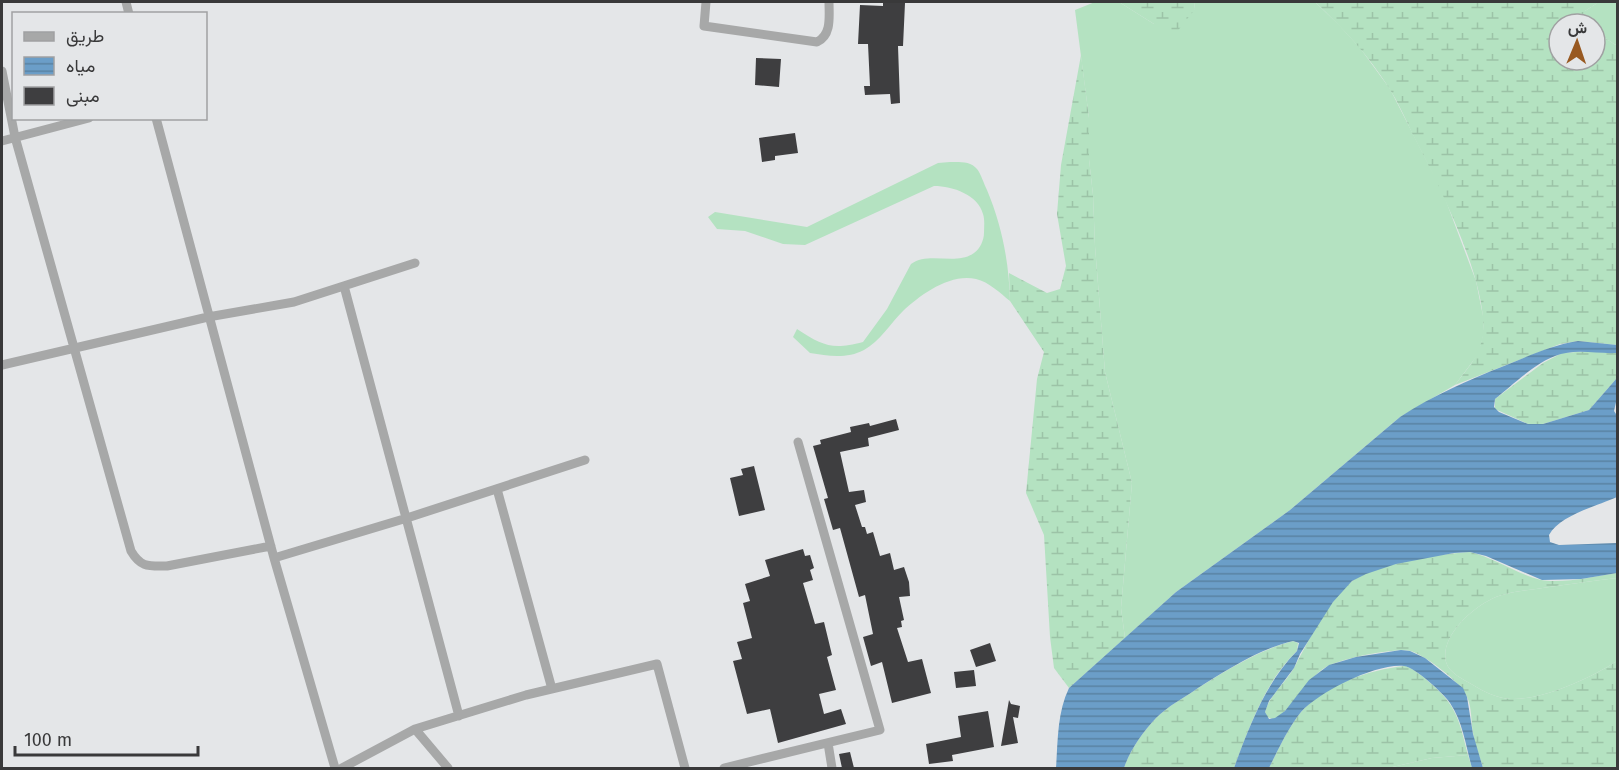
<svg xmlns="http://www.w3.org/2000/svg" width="1619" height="770" font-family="'Fira Sans',Vazirmatn,sans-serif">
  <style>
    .grass { fill: #b4e2c1 }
    .wetland { fill: url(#wetland-marsh) }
    .water { fill: url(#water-rules) }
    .building { fill: #3e3e40 }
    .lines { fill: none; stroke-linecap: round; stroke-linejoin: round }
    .minor { stroke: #a7a8a8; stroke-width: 9 }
  </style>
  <defs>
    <pattern id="wetland-marsh" width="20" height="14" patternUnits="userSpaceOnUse" patternTransform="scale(1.5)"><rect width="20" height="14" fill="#b4e2c1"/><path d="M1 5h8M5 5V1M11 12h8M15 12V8" fill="none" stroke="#9cc3a7"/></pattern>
    <pattern id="water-rules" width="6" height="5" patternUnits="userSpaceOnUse" patternTransform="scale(1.5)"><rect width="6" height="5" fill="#6b9ec8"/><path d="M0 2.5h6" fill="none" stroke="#5982a3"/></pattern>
  </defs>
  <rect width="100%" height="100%" fill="#e4e6e8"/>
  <path class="grass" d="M1095 2H1119L1154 24 1195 9 1194 2H1315L1339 25 1360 48 1390 89 1443 193 1476 281 1483 316V336L1479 353 1455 385 1400 417 1290 510 1176 592 1125 638 1121 608 1132 483 1105 372 1095 246 1093 195 1089 159V118L1075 10Z
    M1599 2H1617V45L1614 44 1595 31V24H1585V11Z
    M950 162C959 162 971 161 977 169 981 174 984 184 987 190 1002 226 1009 262 1010 301 1000 293 989 282 976 279 950 273 920 295 903 311 890 324 880 341 864 350 847 359 828 356 810 353L793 337 797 329C823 346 832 350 863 342L887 309 911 264C929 251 956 266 974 253 980 249 984 240 984 233 984 227 985 220 983 214 978 195 953 186 934 186L805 245 783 244 745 231 717 229 708 217 715 212 807 227 938 163Z
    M1617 578V661C1591 678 1543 700 1511 699 1497 698 1484 692 1473 685 1463 679 1449 673 1446 662 1440 638 1469 611 1488 601 1501 593 1521 591 1536 589 1563 585 1590 581 1617 578Z
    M1468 755 1472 768H1388L1432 758Z"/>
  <path class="wetland" d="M1119 2H1194L1195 9 1176 33 1154 24Z
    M1315 2H1599L1585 11V24H1559V60H1595V31L1614 44 1617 45V345L1578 341 1560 344 1455 385C1466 370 1479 357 1482 339 1492 288 1436 179 1412 133 1405 118 1398 102 1389 88 1369 56 1343 28 1315 2Z
    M1081 55 1089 118V159L1093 195 1095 246 1105 372 1132 483 1121 608 1125 638 1069 688 1054 668 1050 637 1044 535 1026 493 1037 379 1044 352 1010 301 1009 273 1047 293 1060 289 1066 266 1057 214 1061 165Z
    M1593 351 1617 353V378L1589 410 1543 424H1528L1495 409V399L1543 363 1562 353Z
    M1470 552C1495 558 1517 574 1541 580 1562 584 1597 576 1617 573V578C1590 581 1563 585 1536 589 1521 591 1501 593 1488 601 1469 611 1440 638 1446 662 1449 673 1463 679 1473 685 1484 692 1497 698 1511 699 1543 700 1591 678 1617 661V768H1483C1480 757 1475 745 1473 733 1471 722 1472 707 1467 697 1462 683 1426 656 1411 651 1396 647 1339 659 1326 667 1307 679 1296 702 1279 717L1273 719 1267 717 1265 712C1270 694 1286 683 1295 666 1309 640 1328 601 1351 582 1371 565 1443 553 1470 552Z
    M1293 641 1298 643 1297 651C1265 681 1249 728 1234 768H1124C1130 750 1143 732 1156 718 1168 706 1184 698 1198 688 1227 670 1259 650 1293 641Z
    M1405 666C1414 669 1421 675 1428 681 1457 705 1459 720 1468 755L1432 758 1388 768H1269C1278 750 1288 728 1301 712 1326 684 1368 670 1405 666Z"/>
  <path class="water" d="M1578 341 1617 345V353C1600 354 1583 350 1566 353 1542 356 1514 384 1495 399L1494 407 1499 412 1528 424H1543L1589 410 1617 378V398L1614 411 1618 417 1617 497C1597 506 1560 515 1549 535L1550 542 1559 545 1617 543V573L1581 579 1542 580 1486 556 1470 552 1454 553 1396 564 1366 574 1352 581 1333 602 1300 654 1294 668 1269 701 1265 712 1269 719 1275 718 1285 711 1309 680 1329 665 1356 657 1401 650 1410 651 1425 658 1463 688 1467 697 1473 734 1483 768H1472C1466 747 1463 722 1450 703 1444 694 1415 667 1404 666 1376 663 1319 692 1301 712 1288 728 1278 750 1269 768H1234C1249 727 1266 682 1297 651L1299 643 1293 641C1259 649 1227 670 1198 688 1184 698 1168 706 1156 718 1143 732 1130 750 1124 768H1056C1058 741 1057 713 1069 688L1176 592 1290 510 1400 417C1434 395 1466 381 1504 366 1529 356 1552 345 1578 341Z"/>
  <path class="building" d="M883 2 905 3 903 46H898L900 103 891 104 890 94 865 95 864 86H870L868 44H858L860 5 883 6Z
    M756 58 781 59 779 87 755 85Z
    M795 133 798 153 775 156V160L762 162 759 138Z
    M896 419 899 430 868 438 869 446 840 452 849 492 864 490 866 502 855 505 862 527H865L867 534 873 532 880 556 890 553 894 570 904 567 909 582 910 596 899 597 904 620 901 621 902 627 897 628 908 662 922 659 931 693 892 703 882 662 871 666 863 637 873 634 865 595 859 597 840 528 833 530 824 499 828 498 813 446 821 444 820 440 851 432 850 427 869 423 870 426Z
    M754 466 765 510 739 516 730 478 743 475 741 469Z
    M803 549 805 556 810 555 814 568 810 570 813 580 803 583 815 624 824 622 832 655 827 657 836 690 819 694 824 714 841 709 846 724 778 743 770 709 747 714 733 661 742 659 737 642 752 638 743 603 750 601 745 584 770 576 765 560Z
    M990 643 996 661 976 667 970 650Z
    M974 670 976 686 956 688 954 672Z
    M1009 700 1011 704 1020 706 1018 718 1013 717 1018 743 1001 746Z
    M988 711 994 747 952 755 953 761 929 764 926 744 961 737 958 716Z
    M850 752 854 768H842L839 754Z"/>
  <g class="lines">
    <path class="minor" d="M126 2 129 14
      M706 2 704 26 817 42C832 35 829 16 829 2
      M2 71 15 137 131 551C141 568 149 566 167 566L271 546
      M156 118 274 558 335 768
      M2 141 89 118
      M344 286 459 716
      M2 365 208 317 294 302 415 263
      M497 489 552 689
      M274 558 407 518 585 460
      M415 729 448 768
      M828 743 832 768
      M342 768 415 729 526 695 657 664 685 768
      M724 768 880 730 798 442"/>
  </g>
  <rect width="1619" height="770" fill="none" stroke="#39393a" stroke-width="6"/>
  <rect x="12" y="12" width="195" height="108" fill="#e4e6e8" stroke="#a0a1a2" stroke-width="1.5"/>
  <rect x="24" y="32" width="30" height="9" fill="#a7a8a8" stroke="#a0a1a2" stroke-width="1.5"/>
  <text x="66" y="42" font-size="18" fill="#39393a">طريق</text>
  <rect x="24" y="57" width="30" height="18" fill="url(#water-rules)" stroke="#a0a1a2" stroke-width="1.5"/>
  <text x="66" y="72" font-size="18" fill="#39393a">مياه</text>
  <rect x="24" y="87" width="30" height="18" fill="#3e3e40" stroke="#a0a1a2" stroke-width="1.5"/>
  <text x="66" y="102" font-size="18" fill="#39393a">مبنى</text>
  <g transform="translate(1577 42) rotate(2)"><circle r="28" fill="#e4e6e8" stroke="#a0a1a2" stroke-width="1.5"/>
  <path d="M0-4.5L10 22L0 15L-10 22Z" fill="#985921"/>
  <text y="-9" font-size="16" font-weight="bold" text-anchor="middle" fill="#39393a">ش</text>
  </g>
  <path d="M15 746v9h183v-9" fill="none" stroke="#39393a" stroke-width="3"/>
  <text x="24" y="746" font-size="18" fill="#39393a" stroke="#e4e6e8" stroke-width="4.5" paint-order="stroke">100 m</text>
</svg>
